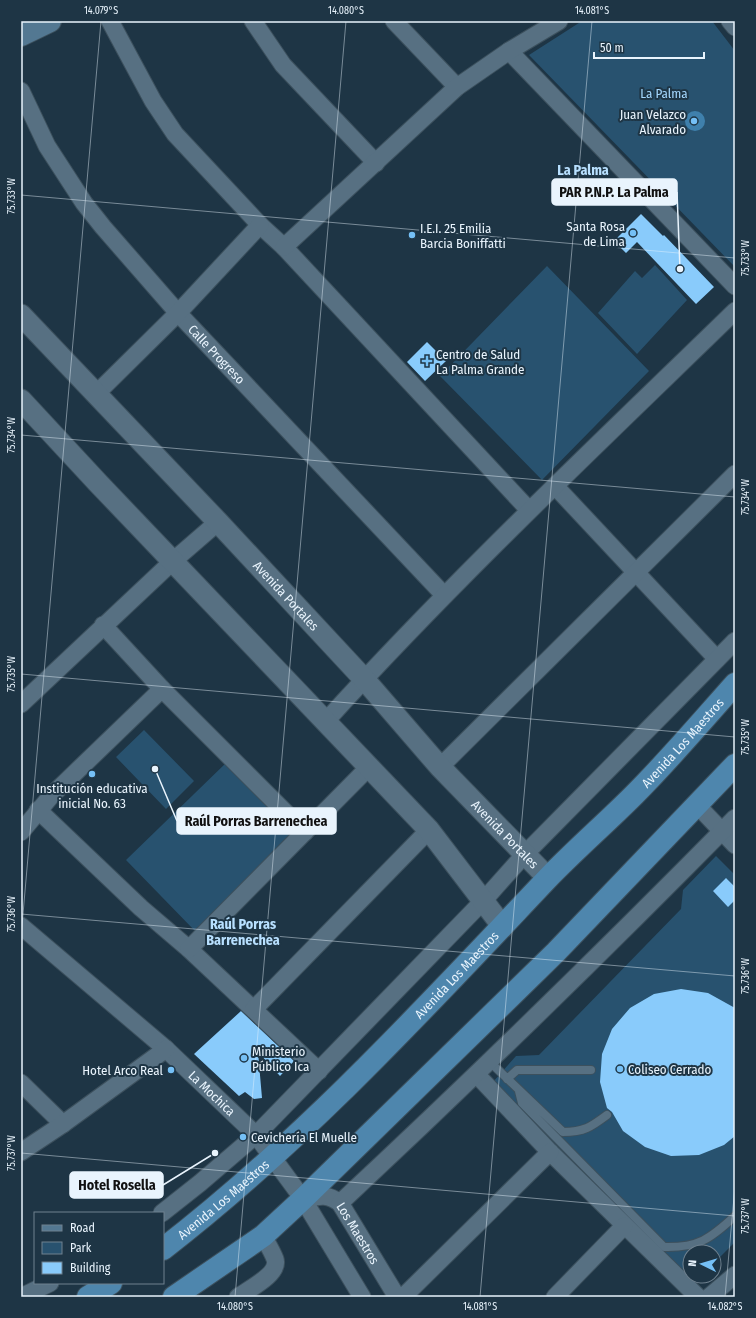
<svg xmlns="http://www.w3.org/2000/svg" width="756" height="1318" font-family="'Fira Sans Condensed',sans-serif">
  <style>
    .green { fill: #28526f }
    .water { fill: #3f80ac }
    .building { fill: #89cbfb }
    .lines { fill: none; stroke-linecap: round; stroke-linejoin: round }
    .service-casing { stroke: #3c505d; stroke-width: 10 }
    .minor-casing { stroke: #3c505d; stroke-width: 19 }
    .tertiary-casing { stroke: #3c505d; stroke-width: 23 }
    .secondary-casing { stroke: #3c505d; stroke-width: 24 }
    .trunk-casing { stroke: #3c505d; stroke-width: 24 }
    .service { stroke: #577082; stroke-width: 8 }
    .minor { stroke: #577082; stroke-width: 17 }
    .tertiary { stroke: #577082; stroke-width: 21 }
    .secondary { stroke: #537892; stroke-width: 22 }
    .trunk { stroke: #4e86ad; stroke-width: 22 }
    .ticks { fill: none; stroke: #e9f4fd; stroke-width: 1; stroke-opacity: 0.45 }
    .poi-dot { fill: #75c0f6; stroke: #1e3545; stroke-width: 1.5 }
    .labels { text-anchor: middle; dominant-baseline: central; stroke-width: 4; stroke-linejoin: round; paint-order: stroke }
    .park-label { font-size: 13px; fill: #a4d7fe; stroke: #1e3545 }
    .poi-label { font-size: 13px; fill: #e9f4fd; stroke: #1e3545; text-anchor: start }
    .street-label { font-size: 13px; fill: #e9f4fd; stroke: #1e3545 }
    .neighbourhood-label { font-size: 14px; font-weight: bold; fill: #b8e0ff; stroke: #1e3545 }
    .leader { fill: none; stroke: #e9f4fd; stroke-width: 1.5 }
    .callout-dot { fill: #e9f4fd; stroke: #1e3545; stroke-width: 1.5 }
    .callout { fill: #e9f4fd; stroke: #e9f4fd; stroke-width: 1.5 }
    .callout-label { font-size: 14px; text-anchor: middle; font-weight: bold; fill: #111 }
    .neatline { fill: none; stroke: #e9f4fd; stroke-width: 1.5 }
    .ticks-label { font-size: 10px; text-anchor: middle; fill: #e9f4fd }
  </style>
  <rect width="100%" height="100%" fill="#1e3545"/>
  <path class="green" d="M582 21H712L735 51V267L529 55Z
    M655 265 687 300 637 354 598 313 635 271 642 278Z
    M547 266 649 371 542 480 440 376Z
    M144 730 194 781 166 809 116 757Z
    M228 761 296 832 195 931 126 860Z
    M716 856 735 875V1242L714 1263V1252H690V1276H702L694 1284 493 1082 516 1056 539 1055 681 909 683 890Z"/>
  <path class="water" d="M685 121a10 10 0 1 1 20 0a10 10 0 1 1-20 0Z"/>
  <path class="building" d="M641 214 663 236 664 235 714 287 696 304 637 242 626 253 614 241Z
    M427 342 446 361 425 381 407 362Z
    M726 878 735 887V900L728 907 713 891Z
    M681 989 708 993 735 1008V1136L724 1145 699 1155 671 1156 645 1147 623 1131 612 1112 607 1108 600 1082 602 1054 612 1029 630 1008 654 994Z
    M241 1011 294 1061 280 1076 258 1052 262 1098 254 1099 245 1092 239 1096 194 1054Z"/>
  <g class="lines">
    <defs>
      <path id="service" d="M490 1062 563 1132C584 1132 591 1127 607 1115
        M507 1079 517 1070H591
        M519 1091 522 1103 664 1247C698 1248 710 1239 735 1216"/>
      <g id="minor">
        <path d="M110 21 153 101 175 134 260 225 284 247 529 510"/>
        <path d="M253 21 283 65 376 163"/>
        <path d="M394 21 457 87"/>
        <path d="M730 21 735 27"/>
        <path d="M509 51 735 286"/>
        <path id="s1" d="M21 91 47 146 84 203 103 227 178 313 444 595"/>
        <path d="M284 247 457 87 509 51 559 21"/>
        <path d="M97 393 178 313 260 225"/>
        <path d="M555 486 717 659"/>
        <path d="M103 625 162 689 305 832"/>
        <path d="M21 704 173 561 218 522"/>
        <path d="M326 721C456 578 596 446 735 311"/>
        <path d="M440 767 735 474"/>
        <path d="M698 806 735 845"/>
        <path d="M38 810 141 908 189 949 319 1071"/>
        <path d="M21 832 51 796 162 689"/>
        <path id="s2" d="M21 926 166 1049 256 1135 303 1199 362 1297"/>
        <path d="M189 949 369 767"/>
        <path d="M254 1009 429 830"/>
        <path d="M477 1075 550 1152 698 1297"/>
        <path d="M21 1083 63 1124"/>
        <path d="M21 1152 63 1124 166 1049"/>
        <path id="s3" d="M303 1199C319 1196 327 1193 340 1203L397 1297"/>
        <path d="M340 1203C475 1077 606 949 735 818"/>
        <path d="M162 1213 200 1183 256 1135 484 900 525 854 735 641"/>
        <path d="M21 1297 50 1283"/>
        <path d="M238 1297C249 1289 280 1274 275 1259 272 1251 267 1243 263 1236"/>
        <path d="M403 1297 550 1152"/>
        <path d="M555 1297 624 1226"/>
        <path d="M709 1297 735 1275"/>
      </g>
      <g id="tertiary">
        <path id="s4" d="M21 315 218 522 364 679 440 767 548 878"/>
        <path d="M21 400 98 483 429 830 503 927"/>
      </g>
      <path id="secondary" d="M21 35 50 21"/>
      <g id="trunk">
        <path id="s5" d="M163 1249C304 1140 425 1008 547 879 575 850 606 823 634 795 669 760 702 721 735 684"/>
        <path d="M88 1297 111 1283"/>
        <path d="M174 1297 263 1236 303 1199 556 952 735 765"/>
      </g>
    </defs>
    <use href="#service" class="service-casing"/>
    <use href="#minor" class="minor-casing"/>
    <use href="#tertiary" class="tertiary-casing"/>
    <use href="#secondary" class="secondary-casing"/>
    <use href="#trunk" class="trunk-casing"/>
    <use href="#service" class="service"/>
    <use href="#minor" class="minor"/>
    <use href="#tertiary" class="tertiary"/>
    <use href="#secondary" class="secondary"/>
    <use href="#trunk" class="trunk"/>
  </g>
  <path class="ticks" d="M21 195 735 258M21 435 735 497M21 674 735 737M21 914 735 976M21 937 101 21M21 1153 735 1216M235 1297 346 21M480 1297 592 21M725 1297 735 1186"/>
  <g class="poi-dot">
    <circle cx="694" cy="121" r="4"/>
    <circle cx="633" cy="233" r="4"/>
    <circle cx="412" cy="235" r="4"/>
    <path d="M425 355h4v4h4v4h-4v4h-4v-4h-4v-4h4z"/>
    <circle cx="92" cy="774" r="4"/>
    <circle cx="244" cy="1058" r="4"/>
    <circle cx="620" cy="1069" r="4"/>
    <circle cx="171" cy="1070" r="4"/>
    <circle cx="243" cy="1137" r="4"/>
  </g>
  <g class="labels">
    <g class="park-label">
      <text x="664" y="93">La Palma</text>
    </g>
    <g class="poi-label">
      <text x="686" y="114" text-anchor="end">Juan Velazco<tspan x="686" dy="15">Alvarado</tspan></text>
      <text x="625" y="226" text-anchor="end">Santa Rosa<tspan x="625" dy="15">de Lima</tspan></text>
      <text x="420" y="228">I.E.I. 25 Emilia<tspan x="420" dy="15">Barcia Boniffatti</tspan></text>
      <text x="436" y="354">Centro de Salud<tspan x="436" dy="15">La Palma Grande</tspan></text>
      <text x="92" y="788" text-anchor="middle">Institución educativa<tspan x="92" dy="15">inicial No. 63</tspan></text>
      <text x="252" y="1051">Ministerio<tspan x="252" dy="15">Público Ica</tspan></text>
      <text x="628" y="1069">Coliseo Cerrado</text>
      <text x="163" y="1070" text-anchor="end">Hotel Arco Real</text>
      <text x="251" y="1137">Cevichería El Muelle</text>
    </g>
    <g class="street-label">
      <text stroke="none"><textPath href="#s1" startOffset="330">Calle Progreso</textPath></text>
      <text stroke="none"><textPath href="#s4" startOffset="386">Avenida Portales</textPath></text>
      <text stroke="none"><textPath href="#s5" startOffset="726">Avenida Los Maestros</textPath></text>
      <text stroke="none"><textPath href="#s4" startOffset="710">Avenida Portales</textPath></text>
      <text stroke="none"><textPath href="#s5" startOffset="402">Avenida Los Maestros</textPath></text>
      <text stroke="none"><textPath href="#s2" startOffset="254">La Mochica</textPath></text>
      <text stroke="none"><textPath href="#s5" startOffset="78">Avenida Los Maestros</textPath></text>
      <text stroke="none"><textPath href="#s3" startOffset="74">Los Maestros</textPath></text>
    </g>
    <g class="neighbourhood-label">
      <text x="583" y="170">La Palma</text>
      <text x="243" y="924">Raúl Porras<tspan x="243" dy="16">Barrenechea</tspan></text>
    </g>
  </g>
  <path class="leader" d="M680 269L677 192M155 769L177 821M215 1153L163 1185"/>
  <g class="callout-dot">
    <circle cx="680" cy="269" r="4"/>
    <circle cx="155" cy="769" r="4"/>
    <circle cx="215" cy="1153" r="4"/>
  </g>
  <g class="callout">
    <rect x="552" y="179" width="125" height="26" rx="4"/>
    <rect x="177" y="808" width="159" height="26" rx="4"/>
    <rect x="70" y="1172" width="93" height="26" rx="4"/>
  </g>
  <g class="callout-label">
    <text x="614" y="197">PAR P.N.P. La Palma</text>
    <text x="256" y="826">Raúl Porras Barrenechea</text>
    <text x="117" y="1190">Hotel Rosella</text>
  </g>
  <rect width="756" height="1318" fill="none" stroke="#1e3545" stroke-width="44"/>
  <rect x="34" y="1212" width="130" height="72" fill="#1e3545" stroke="#6f818f"/>
  <rect x="42" y="1225" width="20" height="6" fill="#537892" stroke="#6f818f"/>
  <text x="70" y="1232" font-size="12" fill="#e9f4fd">Road</text>
  <rect x="42" y="1242" width="20" height="12" fill="#28526f" stroke="#6f818f"/>
  <text x="70" y="1252" font-size="12" fill="#e9f4fd">Park</text>
  <rect x="42" y="1262" width="20" height="12" fill="#89cbfb" stroke="#6f818f"/>
  <text x="70" y="1272" font-size="12" fill="#e9f4fd">Building</text>
  <g transform="translate(702 1264) rotate(275)"><circle r="19" fill="#1e3545" stroke="#6f818f"/>
  <path d="M0-3L7 15L0 10L-7 15Z" fill="#75c0f6"/>
  <text y="-6" font-size="11" font-weight="bold" text-anchor="middle" fill="#e9f4fd">N</text>
  </g>
  <path d="M594 52v6h110v-6" fill="none" stroke="#e9f4fd" stroke-width="2"/>
  <text x="600" y="52" font-size="12" fill="#e9f4fd" stroke="#1e3545" stroke-width="3" paint-order="stroke">50 m</text>
  <rect x="22" y="22" width="712" height="1274" class="neatline"/>
  <g class="ticks-label">
    <text x="101" y="14">14.079°S</text>
    <text x="346" y="14">14.080°S</text>
    <text x="592" y="14">14.081°S</text>
    <text transform="translate(11 196) rotate(-90)" y="4">75.733°W</text>
    <text transform="translate(745 258) rotate(-90)" y="4">75.733°W</text>
    <text transform="translate(11 435) rotate(-90)" y="4">75.734°W</text>
    <text transform="translate(745 497) rotate(-90)" y="4">75.734°W</text>
    <text transform="translate(11 674) rotate(-90)" y="4">75.735°W</text>
    <text transform="translate(745 737) rotate(-90)" y="4">75.735°W</text>
    <text transform="translate(11 914) rotate(-90)" y="4">75.736°W</text>
    <text transform="translate(745 976) rotate(-90)" y="4">75.736°W</text>
    <text transform="translate(11 1153) rotate(-90)" y="4">75.737°W</text>
    <text transform="translate(745 1216) rotate(-90)" y="4">75.737°W</text>
    <text x="235" y="1310">14.080°S</text>
    <text x="480" y="1310">14.081°S</text>
    <text x="725" y="1310">14.082°S</text>
  </g>
</svg>
